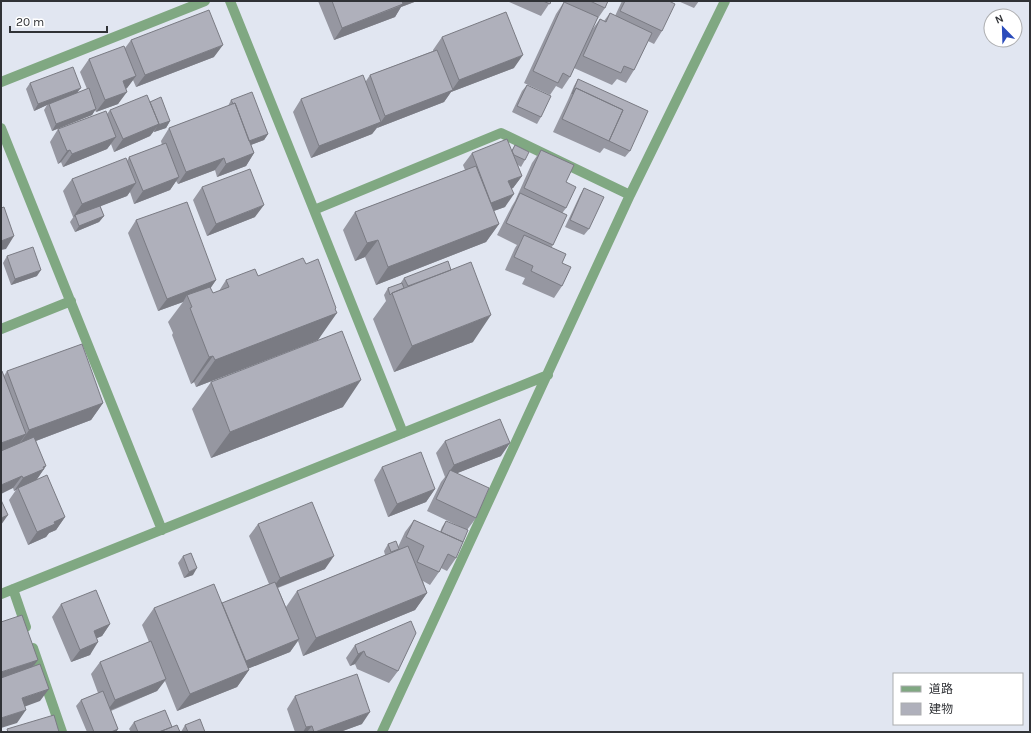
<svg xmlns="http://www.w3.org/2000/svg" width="1031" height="733" font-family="Karla,'Noto Sans JP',sans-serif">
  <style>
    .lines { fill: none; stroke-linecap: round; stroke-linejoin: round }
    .minor { stroke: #80a882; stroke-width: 10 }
    .wall { fill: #9697a1 }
    .shaded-wall { fill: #7a7b83 }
    .building { fill: #afb0bb; stroke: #7a7b83 }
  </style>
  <rect width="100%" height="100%" fill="#e1e6f1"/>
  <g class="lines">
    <path class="minor" d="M230 1 314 210 501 133 630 195
      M1 82 205 1
      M1 128 162 530
      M314 210 403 433
      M1 329 71 301
      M13 589 26 627
      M1 594 548 375
      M33 648 62 732
      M382 732 630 195 725 1"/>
  </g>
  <path class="wall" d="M318 1H417L401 7 395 17 334 40Z
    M507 1H551L541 16Z
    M566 1H608L605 8 596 21 591 31 600 19 604 21 610 13 615 16 622 1H669L662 31 654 44 648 41 634 70 626 83 617 79 612 85 574 68 570 77 562 89 556 86 550 95 524 83 556 14 564 2H566Z
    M678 1H699L694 8Z
    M442 37 514 68 451 92 444 102 377 128 372 134 311 158 293 112 301 99 366 81 370 75 433 51V50Z
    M131 40 214 57 136 87 133 80 127 88 126 89 118 104 96 112 95 110 92 115 52 131 44 110 47 105 34 111 26 89 30 83 77 93 87 89 80 72 89 59 125 48Z
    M578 79 630 151 625 157 604 148 600 153 553 132 568 100 574 86Z
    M527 85 541 117 537 124 512 112 522 91Z
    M231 100 268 134 264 140 251 145 254 153 246 166 217 177 215 170 178 184 176 181 170 190 134 204 130 192 127 196 100 206 104 216 99 222 75 232 70 222 74 216 73 217 63 191 72 179 127 161 129 157 162 145 161 141 169 128 228 106Z
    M150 102 170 121 166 128 154 132V131L150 136 114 152 111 144 107 149 63 167 61 162 58 164 50 142 58 129 107 114 110 110Z
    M515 145 525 160 521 167 518 165 522 176 513 188 511 189 505 207 493 211 499 224 486 242 376 285 365 257 355 261 343 230 355 212 465 170 463 165 472 153 512 150Z
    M541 150 566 182V208L563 212 553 245 551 248 562 263V286L554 298 522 284 525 278 505 270 515 248 517 245 497 235 512 206 515 201 532 163Z
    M202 187 255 217 207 236 193 200Z
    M584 188 589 229 584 235 565 227 580 195Z
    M136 220 216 280 210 288 213 293 219 291 226 280 258 276 306 264 335 310 318 340 196 387 194 382 191 384 172 335 173 333 168 322 183 302 158 311 128 233Z
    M7 256 37 276 11 285 3 263Z
    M404 278 473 342 394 372 373 319 386 301 384 295 388 288 400 284Z
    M7 371 103 403 91 420 36 441 44 469 37 479 65 517 56 530 49 533 46 537 28 545 9 500 16 490 14 491 13 488 4 376Z
    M211 382 343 407 211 458 192 409Z
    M445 441 501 456 457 473 476 518 467 530 427 511 441 482 445 477 436 453Z
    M382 467 435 489 426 502 388 517 374 480Z
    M414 520 440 532 442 527 446 521 456 558 447 571 441 568 439 572 430 585 423 581 427 593 415 610 303 656 298 641 290 652 249 668V670L237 687 177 711 165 681 157 691 111 711 118 729 116 732H87L76 706 81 700 98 693 91 674 100 662 149 642 142 625 154 608 222 603 269 584 249 536 258 524 325 569 278 588 286 607 297 591 385 555 384 551 388 544 398 547 405 532Z
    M183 556 193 575 184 578 178 563Z
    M61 604 110 624 102 636 97 638 90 655 71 662 52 617Z
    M355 645 398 671 389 683 357 669 355 664 350 666 346 658Z
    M295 696 362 724 340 732H295L287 709Z
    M134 722 172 727 180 732H131L129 729Z
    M185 725 205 732H181Z"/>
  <path class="shaded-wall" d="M403 1H417L401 7 395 17 334 40 342 28 400 6Z
    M223 45 214 57 136 87 145 75Z
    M523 55 514 68 451 92 444 102 377 128 385 116 452 90 459 80Z
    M136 76 127 88 114 93 123 81Z
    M81 88 76 94 49 104 47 105 34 111 38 104Z
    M127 92 118 104 96 112 105 100Z
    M96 109 92 115 52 131 56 124Z
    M170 121 166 128 154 132 158 125Z
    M381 122 372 134 311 158 319 146Z
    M159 124 150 136 114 152 123 139Z
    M268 134 264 140 242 148 247 142Z
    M116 137 107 149 63 167 72 154Z
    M70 150 61 162 58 164 67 151Z
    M254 153 246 166 217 177 226 164Z
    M224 158 215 170 178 184 186 172Z
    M522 176 513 188 500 193 508 181Z
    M179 177 170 190 134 204 143 191Z
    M136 183 127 196 73 217 82 204Z
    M514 194 505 207 483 215 491 203Z
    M264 205 255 217 207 236 216 224Z
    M104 216 99 222 75 232 79 226Z
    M499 224 486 242 376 285 388 267Z
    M14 236 6 249 1 250V241Z
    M378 240 365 257 355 261 367 243Z
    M41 270 37 276 11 285 15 279Z
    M216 280 208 292 187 295 183 302 158 311 167 299Z
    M336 308 331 315 337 313 318 340 196 387 215 360Z
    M491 315 473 342 394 372 412 346Z
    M213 356 194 382 191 384 209 357Z
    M361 380 343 407 211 458 230 432Z
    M103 403 91 420 17 448 29 430Z
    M26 434 14 451 1 456V443Z
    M510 443 501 456 445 478 454 465Z
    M46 466 35 482 18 488 16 490 14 491 23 478Z
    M22 476 13 488 1 494V485Z
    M435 489 426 502 388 517 397 504Z
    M8 515 1 525V518Z
    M65 517 56 530 49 533 46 537 28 545 37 532 54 522Z
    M334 556 325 569 271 590 280 578Z
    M197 568 193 575 184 578 189 572Z
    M427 593 415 610 303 656 316 638Z
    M110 624 102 636 85 643 94 631Z
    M299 639 290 652 235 674 244 661Z
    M98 642 90 655 71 662 80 650Z
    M364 651 355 664 350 666 358 654Z
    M38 660 29 672 1 682V672Z
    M249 670 237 687 177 711 190 694Z
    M166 679 157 691 106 712 115 700Z
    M49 689 40 701 13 711 22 698Z
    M26 710 17 723 1 728V718Z
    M370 712 362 724 340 732H315Z
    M312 726 307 732H303L306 727Z
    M118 729 116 732H111Z"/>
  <path class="building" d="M332 1H402L403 4 342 28Z
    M543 1H551L550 4Z
    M590 1H608L605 8Z
    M625 1H669L675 4 662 31 620 11Z
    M564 2 598 17 570 77 563 73 558 83 533 71Z
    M209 10 223 45 145 75 131 40Z
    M506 12 523 55 459 80 442 37Z
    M610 13 652 33 634 70 624 66 621 73 583 56 600 19 606 22Z
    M124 46 136 76 123 81 127 92 105 100 89 59Z
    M437 50 453 90 385 116 370 75Z
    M73 67 81 88 38 104 30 83Z
    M363 75 381 122 319 146 301 99Z
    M578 79 648 111 630 151 609 141 623 110 576 88 572 94Z
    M527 85 551 96 541 117 517 106Z
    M89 88 96 109 56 124 49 104Z
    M576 88 623 110 609 141 562 119Z
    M252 92 268 134 249 141 235 103 233 104 231 100Z
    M147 95 159 124 123 139 110 110Z
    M161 97 170 121 158 125V124H159L150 102Z
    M235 103 254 153 226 164 224 158 186 172 169 128Z
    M106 111 116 137 72 154 70 150 67 151 58 129Z
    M507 139 522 176 508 181 514 194 491 203 472 153Z
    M166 143 179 177 143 191 129 157Z
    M515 145 529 152 525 160 514 155 512 151Z
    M541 150 574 165 566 182 576 187 566 208 524 188Z
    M126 158 136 183 82 204 72 179Z
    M476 166 499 224 388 267 378 240 367 243 355 212Z
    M250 169 264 205 216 224 202 187Z
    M584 188 604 197 589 229 570 220Z
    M520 193 567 215 553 245 506 223Z
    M187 202 216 280 167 299 136 220Z
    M100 206 104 216 79 226 75 215Z
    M4 207 14 236 1 241V208Z
    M524 235 566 254 562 263 571 267 562 286 531 271 533 266 514 257Z
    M33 247 41 270 15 279 7 256Z
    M303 258 306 264 318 259 336 308 335 309 337 313 215 360 213 356 209 357 190 308 192 307 187 295 210 287 213 293 229 287 226 280 255 269 258 276Z
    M448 261 451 270 408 286 404 278Z
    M471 262 491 315 412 346 392 293Z
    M402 283 404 288 392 293 390 295 388 288Z
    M342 331 361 380 230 432 211 382Z
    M82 344 103 403 29 430 7 371Z
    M1 371H2L26 434 1 443Z
    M500 419 510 443 454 465 445 441Z
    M34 437 46 466 43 467 44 469 23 478 22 476 1 485V451Z
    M421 452 435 489 397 504 382 467Z
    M450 470 489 488 476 518 436 499Z
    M47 475 65 517 54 522 55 524 37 532 18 488Z
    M1 500 8 515 1 518Z
    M312 502 334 556 280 578 258 524Z
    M414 520 463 542 456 558 448 554 439 572 417 562 424 546 406 537Z
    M446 521 468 530 463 542 441 532Z
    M396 541 399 549 391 552 388 544Z
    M408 546 427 593 316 638 297 591Z
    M191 553 197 568 189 572 183 556Z
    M275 582 299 639 246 661 222 603Z
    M214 584 249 670 190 694 154 608Z
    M96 590 110 624 94 631 98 642 80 650 61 604Z
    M22 615 38 660 1 672V622Z
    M411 621 416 633 398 671 366 656 364 651 358 654 355 645Z
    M151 641 166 679 115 700 100 662Z
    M40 664 49 689 22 698 26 710 1 718V678Z
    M357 674 370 712 315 732H314L312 726 306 727 295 696Z
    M103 691 118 729 111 732H94L81 700Z
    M165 710 172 727 159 732H138L134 722Z
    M54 715 59 732H8L7 729Z
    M200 719 205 732H188L185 725Z
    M177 725 180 732H159Z"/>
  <rect width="1031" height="733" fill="none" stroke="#303236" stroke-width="4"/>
  <rect x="893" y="673" width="130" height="52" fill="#ffffff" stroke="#acadaf"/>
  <rect x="901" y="686" width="20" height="6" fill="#80a882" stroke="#acadaf"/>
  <text x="929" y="693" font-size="12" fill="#303236">道路</text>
  <rect x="901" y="703" width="20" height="12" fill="#afb0bb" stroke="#acadaf"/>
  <text x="929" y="713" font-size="12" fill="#303236">建物</text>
  <g transform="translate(1003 28) rotate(337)"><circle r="19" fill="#ffffff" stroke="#acadaf"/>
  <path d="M0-3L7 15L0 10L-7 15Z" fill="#2a4bbb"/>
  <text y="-6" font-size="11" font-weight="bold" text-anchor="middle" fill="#303236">N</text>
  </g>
  <path d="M10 26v6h97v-6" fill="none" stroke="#303236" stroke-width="2"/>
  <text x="16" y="26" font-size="12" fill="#303236" stroke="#ffffff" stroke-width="3" paint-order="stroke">20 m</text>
</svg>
